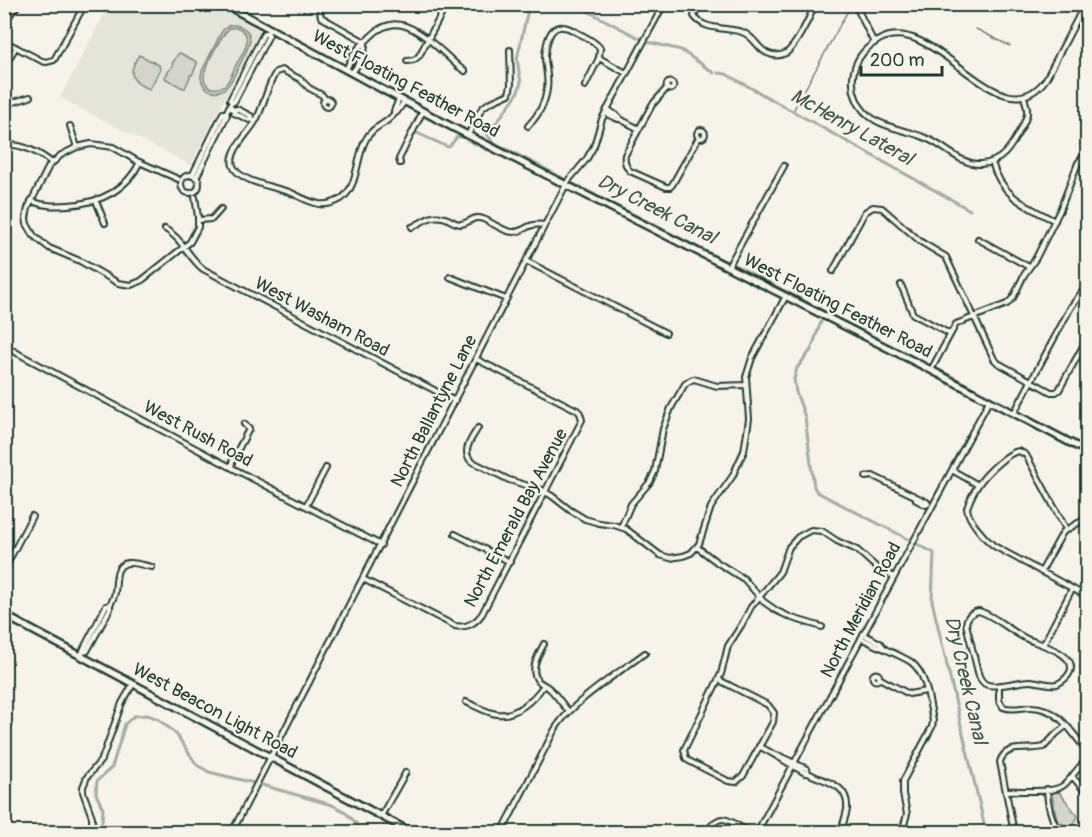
<svg xmlns="http://www.w3.org/2000/svg" width="1092" height="837" font-family="Pangolin,sans-serif">
  <style>
    .built { fill: #e5e4d9 }
    .green { fill: #d3d5ca; stroke: #79897f; stroke-width: 1.5; fill-rule: evenodd }
    .lines { fill: none; stroke-linecap: round; stroke-linejoin: round }
    .stream { stroke: #6f8077; stroke-width: 1.5 }
    .canal { stroke: #a4ada3; stroke-width: 3 }
    .minor-casing { stroke: #1f3d34; stroke-width: 8 }
    .major-casing { stroke: #1f3d34; stroke-width: 10 }
    .minor { stroke: #f7f3e8; stroke-width: 4 }
    .major { stroke: #f7f3e8; stroke-width: 5 }
    .labels { text-anchor: middle; dominant-baseline: central; stroke-width: 4.5; stroke-linejoin: round; paint-order: stroke }
    .street-label { font-size: 18px; fill: #1f3d34; stroke: #f7f3e8 }
    .water-label { font-size: 20px; font-style: italic; fill: #405950; stroke: #f7f3e8 }
  </style>
  <rect width="100%" height="100%" fill="#f7f3e8"/>
  <filter id="ink" filterUnits="userSpaceOnUse"><feTurbulence type="fractalNoise" baseFrequency=".0167" numOctaves="2"/><feDisplacementMap in="SourceGraphic" scale="12" xChannelSelector="R" yChannelSelector="G"/><feConvolveMatrix kernelMatrix="1 2 1 2 8 2 1 2 1" color-interpolation-filters="sRGB"/></filter>
  <g filter="url(#ink)">
    <path class="built" d="M109 5H215L261 29 191 165 60 98Z"/>
    <path class="green" d="M230 25C242 24 253 32 249 44 247 52 242 59 239 66 235 73 231 85 224 89 218 93 211 92 206 88 201 83 200 77 202 71L221 33 224 29ZM230 28C235 27 239 27 243 31 253 40 241 56 236 65 233 71 230 81 225 85 221 88 216 89 212 88 207 86 204 82 204 77 203 69 223 32 230 28Z
      M180 53 197 62V64L192 75H190V77L185 88H183L166 79 165 77 171 67 173 66 172 64 178 54Z
      M139 55 159 65 160 69 150 89C129 83 128 71 139 55Z
      M1059 792 1078 816 1070 832H1066L1067 829 1065 825 1057 821 1052 794 1053 793Z"/>
    <g class="lines">
      <path class="stream" d="M976 29 1010 46
        M793 111 851 5"/>
      <path class="canal" d="M528 4V9L517 59 521 83 517 94 497 122 488 128 487 134 493 142 565 179
        M574 4 643 40
        M648 42 681 50 714 73
        M718 73 726 74 970 210
        M417 133 448 147 450 146 457 137H462L487 150
        M572 183 729 263
        M733 264 824 311 823 313
        M822 319 811 350 797 368 794 379 796 392 805 417 814 487 817 492 910 540
        M917 544 934 553 932 601 986 832
        M262 785 332 805 344 811 356 823 360 832
        M101 832 103 809 96 794 97 781 112 767 125 724 134 716 147 715 158 719 176 734 197 765 209 772 254 783"/>
      <defs>
        <path id="minor" d="M323 4 320 12 321 17 365 42
          M699 4 694 16C704 31 727 27 742 32 754 36 757 48 767 53 773 56 780 56 786 53 795 47 812 15 814 4
          M855 4 874 43
          M4 24 12 12 19 4
          M4 41 42 61 46 62 54 60 85 4
          M599 58 626 73
          M407 61 414 60 419 56 447 4
          M4 67 16 47
          M346 70C349 64 351 58 354 53 358 48 362 44 367 40 374 33 380 27 390 25 413 19 443 53 459 67L465 71
          M352 73C359 63 366 55 365 42
          M666.5 86a3.5 3.5 0 1 1 7 0a3.5 3.5 0 1 1-7 0Z
          M667 88 652 105 625 155C624 161 625 166 630 171L666 187H670L672 185 699 137
          M1024 96C1025 102 1028 107 1027 114 1026 120 1023 125 1020 130 1011 147 1002 163 981 164 961 165 946 147 928 139 903 127 868 129 856 98 852 88 852 77 855 67 859 55 868 46 879 40 935 9 1000 143 1046 79L1085 4
          M325 99 322 95 309 88 300 79 282 70 276 72C266 88 264 107 255 122 248 134 228 152 233 166 239 182 275 187 289 192 299 196 308 202 319 204 326 205 334 203 341 199 358 187 356 159 365 141 373 125 385 126 394 114
          M399 99 394 111V114L397 112 404 102
          M323 103a4 4 0 1 1 8 0a4 4 0 1 1-8 0Z
          M232 102 230 100 264 33H267
          M4 105 30 97
          M229 107 234 110V113L249 120 251 119 255 121
          M234 110 237 109 251 116V119
          M605 113 618 119H620L619 117 607 109
          M620 119 639 129
          M70 126 77 147
          M528 126C538 116 545 104 547 89 549 77 545 67 545 56 546 45 549 25 563 27 568 27 572 30 576 32 585 37 594 40 600 48L599 58 585 86
          M697 134a4 4 0 1 1 8 0a4 4 0 1 1-8 0Z
          M468 135 482 108 489 103 509 94 511 85 510 50
          M4 145C21 143 40 153 52 163
          M992 162C1001 196 1026 206 1055 221
          M400 163 399 159 423 111
          M181 184a9 9 0 1 1 18 0a9 9 0 1 1-18 0Z
          M192 176 223 113H226
          M196 178 227 115 226 113 232 102H234L269 35 267 33 269 30
          M178 179 137 161 113 147 91 144 77 147 61 155 49 166 28 208 26 218 27 224 34 236 49 248 80 261 118 283 131 285 141 281 190 242 198 227V217L195 197
          M31 201C44 206 54 206 68 205 99 203 126 191 140 162
          M96 201 105 223
          M198 220 212 219 221 209
          M412 227C425 221 433 212 448 219 452 221 456 224 461 224 470 223 473 215 483 219 492 222 503 232 513 232 526 232 526 222 545 225
          M165 229C181 237 189 258 203 269L455 401
          M978 239 1029 267
          M526 261 666 333
          M728 267 784 166
          M833 271 865 212 873 207 882 208 921 242 946 257 994 359 998 363 1051 392H1056L1059 390 1088 337
          M450 277 506 299
          M901 285 913 314 950 334
          M4 345 19 354 236 470 381 545
          M931 370 956 324 1007 304 1013 298 1024 275 1036 258 1060 210 1078 163 1088 150
          M1014 413 1071 307 1088 284
          M1088 414 1086 419 1088 421
          M478 428C472 438 461 451 471 461L509 480 542 490 552 496 570 510 585 519 599 523 614 525 626 529 660 555 670 558 683 556 691 553 699 544 711 507 732 477 744 451 749 419 746 377 752 358 786 296
          M231 467 233 459 249 429 244 424
          M952 470 978 485
          M866 477 873 476 927 502 928 504 926 505 916 500V498
          M4 485H5
          M306 506 326 468
          M621 527 631 504 650 482 655 471 663 429 671 408 685 384 691 380 694 379 717 386 746 385
          M1066 529 1026 455 1019 451C1008 452 988 472 981 481 975 489 970 499 967 508 968 520 984 538 994 546L1088 597
          M455 534 510 562
          M697 547 718 563 744 579 764 602 777 611 792 618 822 627
          M4 570 32 516
          M1041 572 1063 532 1088 517
          M363 579 455 626C466 628 475 624 482 614L582 420 580 413 577 410 476 359
          M110 605C110 604 114 598 114 596 118 585 112 565 128 563 135 562 145 566 152 567
          M979 611C997 617 1010 631 1027 639 1039 644 1078 654 1070 672 1068 677 1062 682 1057 684 1049 686 1038 681 1030 681 1019 681 998 688 988 685 983 684 981 680 979 676L966 624C967 616 971 612 979 611Z
          M861 638 877 646 885 649 880 643 863 634
          M544 644C538 655 529 670 538 681 542 684 547 686 550 689 557 696 563 705 569 712
          M1043 645 1072 589
          M885 649C893 653 903 657 911 662 927 674 929 702 933 721L932 727 903 781V794L907 814 902 832
          M81 656 84 648 106 606 110 605V609L87 651 83 652
          M872.5 677a3.5 3.5 0 1 1 7 0a3.5 3.5 0 1 1-7 0Z
          M879 678 909 694 926 691
          M719 680 768 705 774 713 773 722 743 776 736 782 728 781 689 761 686 758 684 750 721 674 728 646 742 624 751 607 780 572 789 547 798 537 811 530 822 531 837 541 857 550 876 567 894 577
          M999 685V700L1003 707C1013 711 1022 707 1031 707 1059 707 1073 734 1088 753
          M466 702C476 706 487 713 497 714 516 717 534 699 544 685
          M759 746 775 755
          M808 773 807 769 780 756 775 755 805 773H808C825 782 849 784 847 809 846 817 842 824 842 832
          M1072 776 1088 795
          M1047 789C1047 801 1051 821 1059 830
          M1007 791C1021 790 1053 794 1064 785 1073 777 1078 766 1088 759
          M381 816 406 772
          M644 828 653 832
          M92 832V817L83 792V787L87 777 102 759 122 703 133 684
          M232 832 526 261 568 181 586 160 594 146 602 119 664 4
          M502 832 554 731C570 703 618 673 645 653
          M707 832C721 808 731 823 749 832
          M757 832 989 401
          M1014 832 1000 762C1005 743 1029 751 1044 747L1056 734 1066 726"/>
        <path id="major" d="M224 4 452 127 931 370 1088 452
          M4 615 411 832"/>
      </defs>
      <use href="#minor" class="minor-casing"/>
      <use href="#major" class="major-casing"/>
      <use href="#minor" class="minor"/>
      <use href="#major" class="major"/>
    </g>
  </g>
  <g class="labels">
    <g class="street-label">
      <text transform="translate(406 84) rotate(28)">West Floating Feather Road</text>
      <text transform="translate(838 306) rotate(27)">West Floating Feather Road</text>
      <text transform="translate(322 317) rotate(28)">West Washam Road</text>
      <text transform="translate(434 411) rotate(-63)">North Ballantyne Lane</text>
      <text transform="translate(198 434) rotate(28)">West Rush Road</text>
      <text transform="translate(516 518) rotate(-62)">North Emerald Bay Avenue</text>
      <text transform="translate(861 610) rotate(-62)">North Meridian Road</text>
      <text transform="translate(215 711) rotate(28)">West Beacon Light Road</text>
    </g>
    <g class="water-label">
      <text transform="translate(852 127) rotate(29)">McHenry Lateral</text>
      <text transform="translate(657 209) rotate(27)">Dry Creek Canal</text>
      <text transform="translate(966 680) rotate(77)">Dry Creek Canal</text>
    </g>
  </g>
  <rect width="1092" height="837" fill="none" stroke="#f7f3e8" stroke-width="24"/>
  <rect x="12" y="12" width="1068" height="813" fill="none" stroke="#1f3d34" stroke-width="2" filter="url(#ink)"/>
  <path d="M861 66v9h81v-9" fill="none" stroke="#1f3d34" stroke-width="3"/>
  <text x="870" y="66" font-size="18" fill="#1f3d34" stroke="#f7f3e8" stroke-width="4.5" paint-order="stroke">200 m</text>
</svg>
